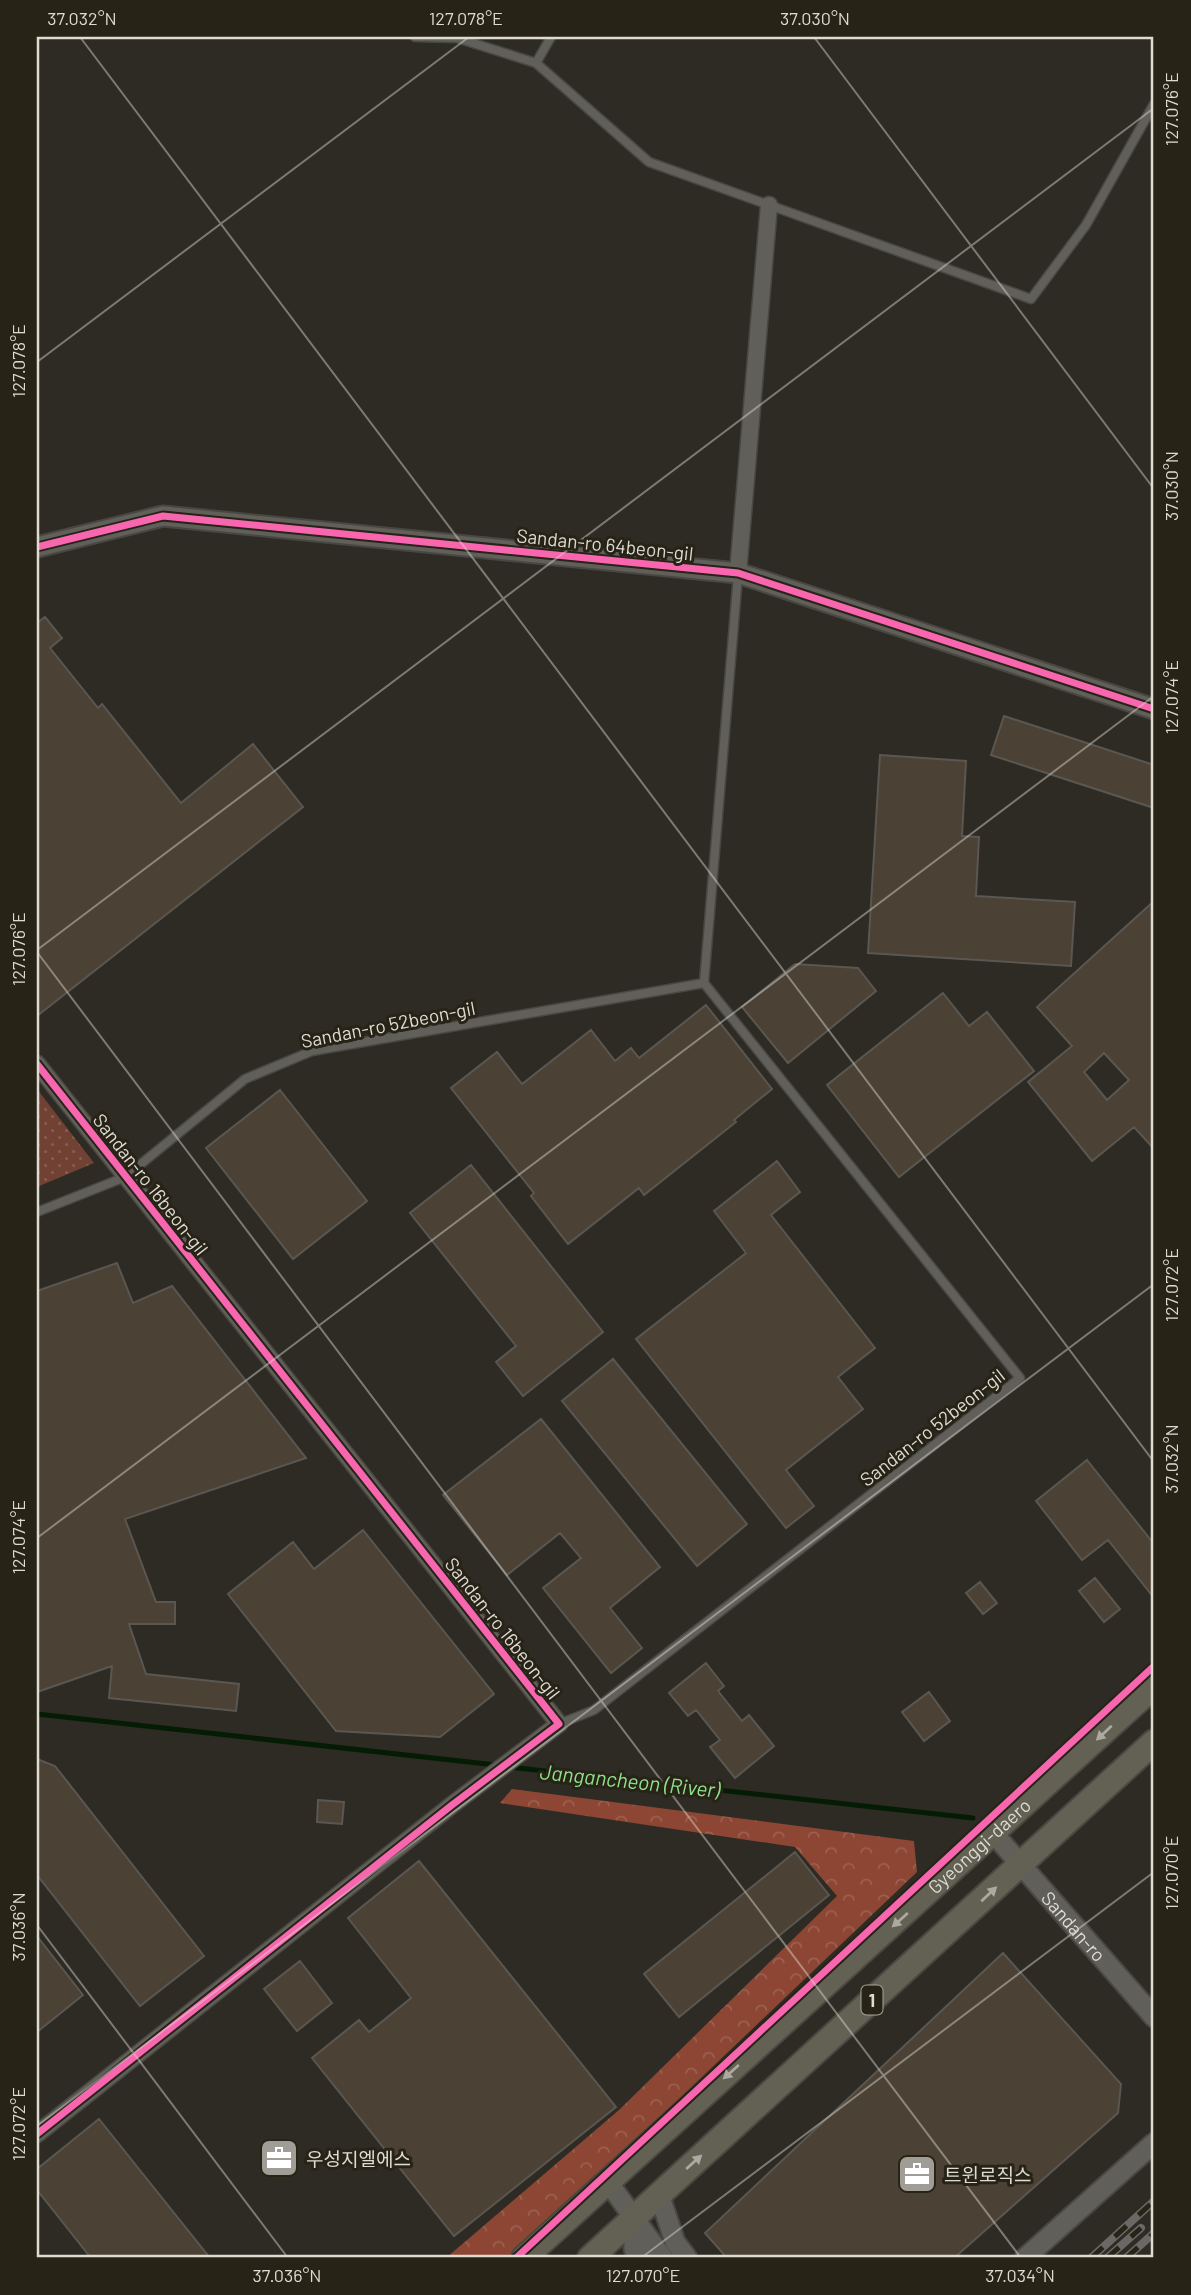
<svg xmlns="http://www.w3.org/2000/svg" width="1191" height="2295" font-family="Barlow,'Noto Sans KR',sans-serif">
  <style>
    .forest { fill: url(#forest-crowns) }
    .park { fill: url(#park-dots) }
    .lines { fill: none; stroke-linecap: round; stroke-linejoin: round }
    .stream { stroke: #041c03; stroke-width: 5 }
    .building { fill: #4b4134; stroke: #5a5752; stroke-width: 2; fill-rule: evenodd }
    .service-casing { stroke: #494741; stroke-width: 11 }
    .minor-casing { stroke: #494741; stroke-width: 19 }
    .tertiary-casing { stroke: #494741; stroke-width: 23 }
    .primary-casing { stroke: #494741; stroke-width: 28 }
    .service { stroke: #615f5a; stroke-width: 8 }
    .minor { stroke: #615f5a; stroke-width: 16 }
    .tertiary { stroke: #615f5a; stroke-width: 19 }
    .primary { stroke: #626153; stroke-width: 24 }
    .rail-casing { stroke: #696864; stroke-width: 8 }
    .rail { stroke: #272317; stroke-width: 5; stroke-dasharray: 16; stroke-linecap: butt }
    .cycleway-casing { stroke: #272317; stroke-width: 11 }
    .cycleway { stroke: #f766af; stroke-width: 7 }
    .oneway { fill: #acaaa0 }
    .ticks { fill: none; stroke: #dedbd3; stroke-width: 2; stroke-opacity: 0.45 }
    .labels { text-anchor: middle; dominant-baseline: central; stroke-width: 6; stroke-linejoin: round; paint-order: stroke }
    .shield { fill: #272317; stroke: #a7a49b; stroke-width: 2 }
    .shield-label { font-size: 18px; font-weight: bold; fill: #dedbd3 }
    .street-label { font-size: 19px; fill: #dedbd3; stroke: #272317 }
    .poi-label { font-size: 19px; fill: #dedbd3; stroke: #272317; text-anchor: start }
    .water-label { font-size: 21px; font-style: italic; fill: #8ee18b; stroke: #272317 }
    .neatline { fill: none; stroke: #dedbd3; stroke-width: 2.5 }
    .ticks-label { font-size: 18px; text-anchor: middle; fill: #dedbd3 }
  </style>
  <defs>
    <pattern id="forest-crowns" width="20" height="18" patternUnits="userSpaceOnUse" patternTransform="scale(1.75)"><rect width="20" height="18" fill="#8c4633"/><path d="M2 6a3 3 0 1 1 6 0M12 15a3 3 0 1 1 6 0" fill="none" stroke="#9c6050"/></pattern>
    <pattern id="park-dots" width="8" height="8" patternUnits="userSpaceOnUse" patternTransform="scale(1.75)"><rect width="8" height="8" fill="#714134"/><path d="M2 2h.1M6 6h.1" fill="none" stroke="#855c50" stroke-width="1.8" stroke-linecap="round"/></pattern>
  </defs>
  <rect width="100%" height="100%" fill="#2d2b24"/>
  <path class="forest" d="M512 1789 914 1841 917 1872 512 2258H446L619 2110 837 1896 795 1847 500 1803Z"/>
  <path class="park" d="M37 1089 94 1163 37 1187Z"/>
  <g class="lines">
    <path class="stream" d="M37 1714 496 1765
      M509 1767 973 1818"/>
  </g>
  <path class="building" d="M45 617 62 638 50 648 98 708 102 704 181 803 253 744 303 807 37 1016V623Z
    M1004 716 1154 765V808L991 755Z
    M880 755 966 761 962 836 979 837 976 896 1075 902 1071 966 868 953Z
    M1154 901V1149L1134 1127 1092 1161 1028 1082 1072 1046 1037 1007ZM1104 1053 1129 1080 1107 1100 1084 1072Z
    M795 964 858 968 876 991 788 1063 742 1007Z
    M943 993 969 1026 987 1012 1034 1071 899 1177 827 1085Z
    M706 1005 772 1089 734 1120 736 1122 644 1195 639 1188 568 1244 531 1196 534 1193 451 1088 497 1052 522 1084 591 1030 615 1061 631 1048 639 1058Z
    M280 1090 367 1201 293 1259 206 1148Z
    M777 1161 800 1192 771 1215 875 1348 838 1377 863 1409 786 1470 814 1506 786 1528 636 1339 746 1253 714 1211Z
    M471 1165 603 1332 523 1396 496 1362 516 1346 410 1213Z
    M117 1263 133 1303 172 1286 306 1458 125 1519 156 1602H175V1624H129L146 1674 239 1684 236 1711 109 1698 112 1666 37 1692V1291Z
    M613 1359 747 1524 697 1566 562 1401Z
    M541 1419 660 1567 610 1608 642 1648 611 1673 543 1588 581 1558 560 1533 507 1575 443 1495Z
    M1087 1460 1154 1544V1598L1108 1540 1082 1560 1036 1501Z
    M363 1530 494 1694 440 1737 336 1731 228 1594 293 1542 314 1569Z
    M1095 1578 1120 1609 1104 1622 1079 1591Z
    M980 1582 997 1603 983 1614 966 1593Z
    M706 1663 724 1686 718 1691 742 1721 749 1715 774 1746 735 1778 710 1747 720 1740 696 1710 688 1716 669 1693Z
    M929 1692 950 1721 924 1741 902 1712Z
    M37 1759 55 1766 204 1956 140 2006 37 1875Z
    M318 1800 344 1802 342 1824 317 1822Z
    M795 1852 829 1895 679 2017 644 1974Z
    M419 1861 616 2107 454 2236 312 2058 359 2020 369 2032 411 1998 348 1918Z
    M37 1936 83 1995 37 2032Z
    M1003 1953 1121 2084 1118 2113 954 2258H727L705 2233Z
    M300 1961 332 2003 297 2031 264 1989Z
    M99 2119 210 2258H91L37 2190V2169Z"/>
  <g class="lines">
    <defs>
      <path id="service" d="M415 37 457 38 536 63 649 162 1031 299 1086 225 1154 104
        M536 63 551 37
        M704 983 738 575
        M37 1212 125 1177 245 1079 312 1051 704 983 1020 1378 594 1710 559 1724"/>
      <path id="minor" d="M738 573 769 205
        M37 1064 559 1724 452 1805 37 2134"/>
      <g id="tertiary">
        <path d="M37 547 163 516 738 573 1154 709"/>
        <path id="s1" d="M994 1834 1154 2017"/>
        <path d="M608 2182 663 2258"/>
        <path d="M659 2194 675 2242 687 2258"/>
        <path d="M634 2216V2249L640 2258"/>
        <path d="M1025 2258 1154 2143"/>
      </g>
      <g id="primary">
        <path id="s2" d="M524 2258 1154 1686"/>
        <path d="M590 2258 1154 1742"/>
      </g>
    </defs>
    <use href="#service" class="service-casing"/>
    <use href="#minor" class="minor-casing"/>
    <use href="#tertiary" class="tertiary-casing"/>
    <use href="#primary" class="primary-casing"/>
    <use href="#service" class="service"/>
    <use href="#minor" class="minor"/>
    <use href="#tertiary" class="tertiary"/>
    <use href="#primary" class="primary"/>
    <defs>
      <path id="rail" d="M1091 2258 1154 2201
        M1107 2258 1141 2228
        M1126 2258 1154 2233"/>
    </defs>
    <use href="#rail" class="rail-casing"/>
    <use href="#rail" class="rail"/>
    <defs>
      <path id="cycleway" d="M37 547 163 516 738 573 1154 709
        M37 1064 559 1724 452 1805 37 2134
        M516 2258 1154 1666"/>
    </defs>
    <use href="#cycleway" class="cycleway-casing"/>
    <use href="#cycleway" class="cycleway"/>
  </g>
  <defs><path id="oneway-solid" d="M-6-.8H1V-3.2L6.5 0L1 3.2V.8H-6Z" transform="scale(1.75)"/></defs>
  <g class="oneway">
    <use href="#oneway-solid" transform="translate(1104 1733) rotate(137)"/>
    <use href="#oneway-solid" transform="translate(989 1894) rotate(-43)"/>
    <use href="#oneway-solid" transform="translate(900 1920) rotate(138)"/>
    <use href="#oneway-solid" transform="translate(731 2072) rotate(138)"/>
    <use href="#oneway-solid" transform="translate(694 2162) rotate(-42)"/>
  </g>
  <path class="ticks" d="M80 37 1154 1462M814 37 1154 489M37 362 469 37M37 950 1154 108M37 952 1021 2258M37 1538 1154 696M37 1925 288 2258M37 2126 1154 1284M641 2258 1154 1872"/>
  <defs>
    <symbol id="office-square" viewBox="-11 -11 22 22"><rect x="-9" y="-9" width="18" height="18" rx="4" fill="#a09d96" stroke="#272317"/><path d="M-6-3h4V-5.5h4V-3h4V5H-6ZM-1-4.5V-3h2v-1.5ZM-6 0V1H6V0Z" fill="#fff"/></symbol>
  </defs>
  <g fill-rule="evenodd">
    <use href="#office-square" x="257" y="2136" width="44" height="44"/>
    <use href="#office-square" x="895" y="2152" width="44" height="44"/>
  </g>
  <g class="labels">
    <rect class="shield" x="861.5" y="1985.5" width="21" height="29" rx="5"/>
    <g class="shield-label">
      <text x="872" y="2000">1</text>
    </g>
    <g class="street-label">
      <text transform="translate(605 544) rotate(6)">Sandan-ro 64beon-gil</text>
      <text transform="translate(388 1024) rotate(-11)">Sandan-ro 52beon-gil</text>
      <text transform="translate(151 1184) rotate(52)">Sandan-ro 16beon-gil</text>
      <text transform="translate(932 1427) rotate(-38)">Sandan-ro 52beon-gil</text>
      <text transform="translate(503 1628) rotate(52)">Sandan-ro 16beon-gil</text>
      <text stroke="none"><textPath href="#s2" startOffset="614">Gyeonggi-daero</textPath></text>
      <text stroke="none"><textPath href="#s1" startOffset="122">Sandan-ro</textPath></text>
    </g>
    <g class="poi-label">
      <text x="306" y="2158">우성지엘에스</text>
      <text x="944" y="2174">트윈로직스</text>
    </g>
    <g class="water-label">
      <text transform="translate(630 1780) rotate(6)">Jangancheon (River)</text>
    </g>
  </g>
  <rect width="1191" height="2295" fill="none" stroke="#272317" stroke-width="77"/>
  <rect x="38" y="38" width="1114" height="2218" class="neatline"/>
  <g class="ticks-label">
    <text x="82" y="25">37.032°N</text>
    <text x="466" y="25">127.078°E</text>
    <text x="815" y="25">37.030°N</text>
    <text transform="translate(1172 109) rotate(-90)" y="6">127.076°E</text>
    <text transform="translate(19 361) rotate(-90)" y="6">127.078°E</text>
    <text transform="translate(1172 486) rotate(-90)" y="6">37.030°N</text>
    <text transform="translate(1172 697) rotate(-90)" y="6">127.074°E</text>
    <text transform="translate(19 949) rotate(-90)" y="6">127.076°E</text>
    <text transform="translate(1172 1285) rotate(-90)" y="6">127.072°E</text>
    <text transform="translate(1172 1459) rotate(-90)" y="6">37.032°N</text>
    <text transform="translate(19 1537) rotate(-90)" y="6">127.074°E</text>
    <text transform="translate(1172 1873) rotate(-90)" y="6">127.070°E</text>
    <text transform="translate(19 1927) rotate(-90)" y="6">37.036°N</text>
    <text transform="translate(19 2124) rotate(-90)" y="6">127.072°E</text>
    <text x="287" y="2282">37.036°N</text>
    <text x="643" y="2282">127.070°E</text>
    <text x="1020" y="2282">37.034°N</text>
  </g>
</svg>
